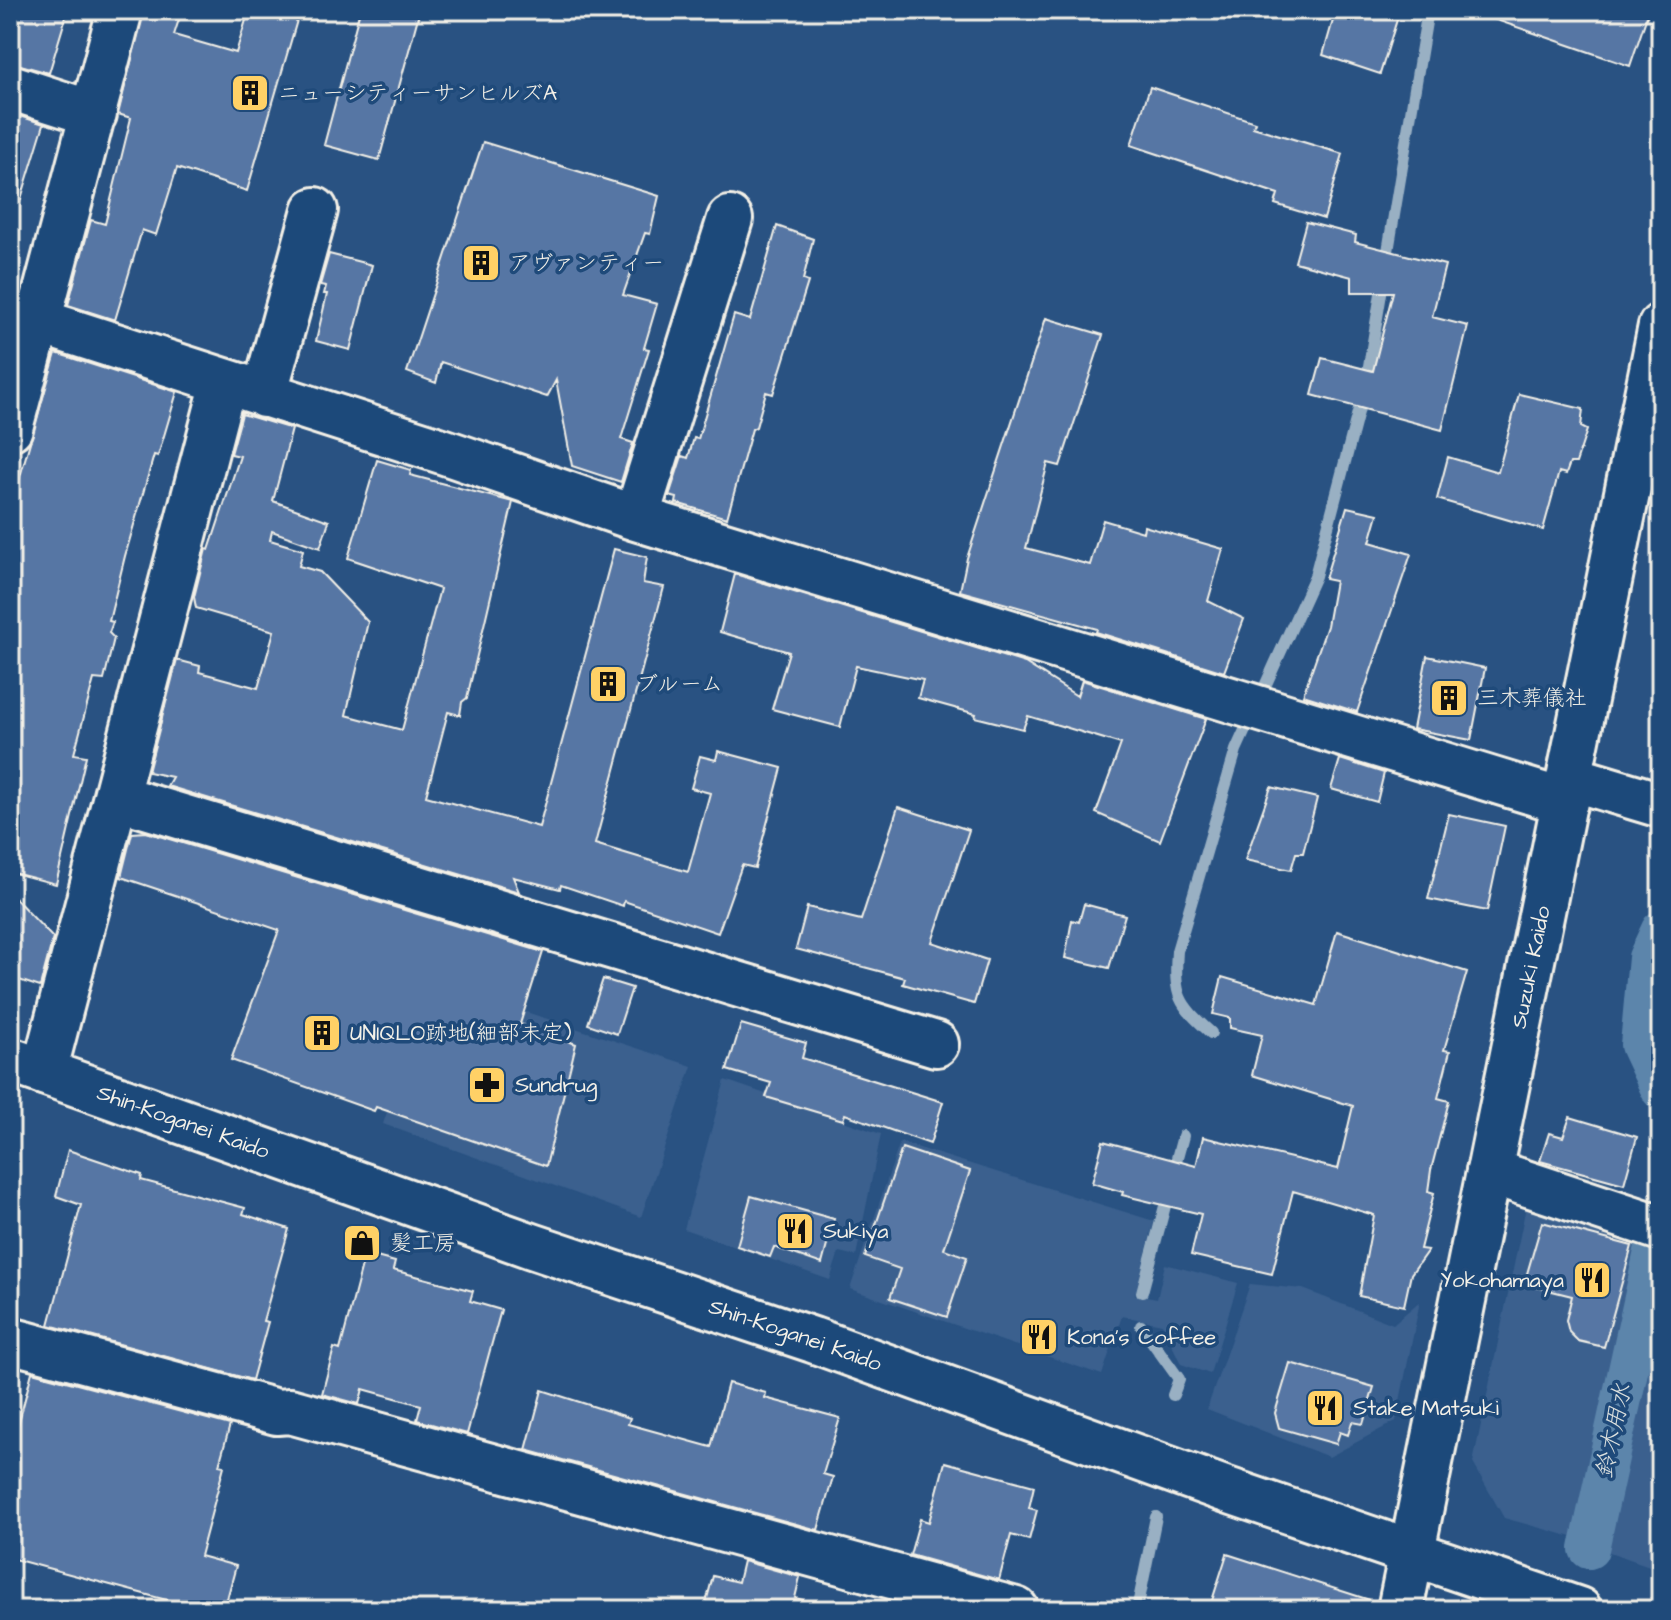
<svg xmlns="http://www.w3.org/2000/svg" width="1671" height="1620" font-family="'Architects Daughter','Klee One',sans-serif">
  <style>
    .built { fill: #3a608e }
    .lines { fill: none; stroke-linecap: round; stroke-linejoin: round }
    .stream { stroke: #99b0c3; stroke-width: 12 }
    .canal { stroke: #5c85ab; stroke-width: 40 }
    .building { fill: #5676a4; stroke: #f4f1e8; stroke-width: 2 }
    .street-casing { stroke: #f4f1e8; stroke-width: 50 }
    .secondary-casing { stroke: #f4f1e8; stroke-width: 50 }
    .street { stroke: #1f4a7a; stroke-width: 44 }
    .secondary { stroke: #1f4a7a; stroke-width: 44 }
    .labels { text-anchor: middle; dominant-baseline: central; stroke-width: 7; stroke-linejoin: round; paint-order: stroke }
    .poi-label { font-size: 22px; fill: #f4f1e8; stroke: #1f4a7a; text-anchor: start }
    .street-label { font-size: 22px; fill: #f4f1e8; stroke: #1f4a7a }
    .water-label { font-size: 24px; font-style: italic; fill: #dde1df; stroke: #1f4a7a }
  </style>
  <rect width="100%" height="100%" fill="#295282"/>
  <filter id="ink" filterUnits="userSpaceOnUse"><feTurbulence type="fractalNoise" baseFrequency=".0125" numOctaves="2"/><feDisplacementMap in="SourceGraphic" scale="16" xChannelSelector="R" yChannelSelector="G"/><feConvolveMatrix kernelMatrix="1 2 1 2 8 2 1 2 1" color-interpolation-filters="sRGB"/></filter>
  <g filter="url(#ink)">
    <path class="built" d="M431 981 692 1066 641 1217 383 1124Z
      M725 1080 881 1134 856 1256 839 1252 830 1280 684 1229Z
      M900 1142 1154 1221 1135 1295 1157 1299 1165 1264 1238 1283 1210 1374 1181 1364 1162 1324 1122 1316 1102 1375 850 1289Z
      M1529 1192 1649 1234 1576 1538 1504 1518 1473 1463Z
      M1661 1258V1570L1595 1547Z
      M1250 1284 1303 1289 1393 1324 1420 1301 1396 1421 1329 1457 1207 1409Z"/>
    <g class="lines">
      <path class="stream" d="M1211 1033C1178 1003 1174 997 1177 951L1236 750 1315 576 1367 378 1428 10
        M1173 1173 1183 1136
        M1142 1292 1169 1191
        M1141 1326 1179 1379 1173 1395
        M1137 1610 1156 1517"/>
      <path class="canal" d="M1661 930 1648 958 1640 1045 1661 1090
        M1589 1549 1661 1220"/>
    </g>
    <path class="building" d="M22 10H68L49 73 13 63 18 47 12 44Z
      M144 10H182L174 35 236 53 249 10H300L247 191 177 168 156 235 142 230 115 320 68 305 91 220 105 224 131 118 118 114Z
      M360 10H420L379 160 324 145Z
      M1336 10H1400L1380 74 1323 55Z
      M1483 10H1649L1630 66 1482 15Z
      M1150 87 1255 122 1253 127 1343 154 1324 219 1275 204 1278 194 1131 145Z
      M10 113 44 124 17 212 10 211Z
      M483 142 659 196 650 234 645 233 623 295 657 304 644 348 649 349 621 439 633 443 621 482 572 466 556 380 547 397 441 362 436 383 407 372Z
      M1306 222 1356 235 1355 242 1445 265 1432 317 1468 326 1442 430 1312 395 1322 358 1373 371 1393 292H1352V277L1295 262Z
      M777 226 813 239 803 280 808 282 773 394 766 392 756 427 752 429 727 518 676 503 677 498 669 496 682 456 688 458 694 438 698 439 734 315 750 320Z
      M329 254 372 265 350 350 316 341 327 294H324L326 286 320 285Z
      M1046 318 1103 335 1060 466 1048 463 1026 548 1090 565 1103 520 1143 532 1144 526 1223 549 1208 601 1244 619 1224 672 1096 632 1097 629 960 591 967 558Z
      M56 353 177 392 158 456 154 455 125 556 109 621 113 622 109 633 114 638 104 680 94 679 74 754 86 756 56 884 10 872V511Z
      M1519 394 1583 409 1581 427 1587 430 1576 463H1570L1566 474 1559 472 1543 530 1437 499 1448 457 1498 472Z
      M242 414 292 429 273 501 329 521 320 548 272 531 270 540 303 550 299 566 320 572 368 622 346 715 402 730 440 589 348 558 377 460 411 470 410 475 513 502 467 698 462 702 460 715 448 712 426 796 539 827 614 549 647 557 643 583 664 587 595 844 688 872 710 793 691 788 700 756 716 760 718 751 782 768 755 868 742 865 718 933 624 901 623 906 561 885 560 889 513 877 519 892 167 786 172 777 148 772 177 660 200 666 199 672 258 688 274 631 196 608 194 597 206 549 209 550 240 456 231 454Z
      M1347 507 1378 514 1370 542 1411 554 1357 712 1303 695 1327 626 1335 581 1325 579Z
      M735 574 1025 663 1077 696 1082 680 1206 719 1160 841 1096 813 1121 744 1028 716 1023 729 975 717 976 714 918 698 923 680 856 666 840 727 772 709 789 652 720 632Z
      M1427 656 1485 668 1471 740 1413 729Z
      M1340 759 1384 773 1377 802 1331 789Z
      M1271 787 1317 798 1303 853H1296L1291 870 1245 860Z
      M898 807 969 830 932 942 987 960 974 1004 903 984 905 978 796 949 807 907 861 920Z
      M1449 814 1505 826 1487 911 1428 899Z
      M146 832 543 952 520 1024 576 1044 546 1166 376 1107 374 1111 231 1060 279 930 121 877 132 833Z
      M10 893 53 938 40 987 10 977Z
      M1084 904 1125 915 1109 968 1065 958 1072 920 1079 922Z
      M1337 931 1467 972 1444 1050 1450 1051 1438 1098 1449 1101 1431 1170 1428 1191 1434 1193 1420 1249 1428 1250 1411 1274 1404 1306 1359 1296 1374 1215 1293 1191 1272 1274 1191 1255 1201 1214 1122 1195 1123 1192 1092 1183 1103 1141 1196 1166 1203 1137 1338 1169 1353 1106 1252 1075 1262 1035 1230 1028V1018L1213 1014 1222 977 1316 1005Z
      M603 979 632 988 617 1034 588 1024Z
      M741 1024 806 1043 802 1058 943 1102 930 1144 845 1114 843 1120 766 1097 771 1083 727 1070Z
      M1570 1117 1637 1137 1624 1184 1540 1161 1549 1133 1563 1137Z
      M902 1148 970 1171 944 1249 967 1257 947 1317 890 1298 900 1269 865 1257Z
      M68 1150 142 1175 141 1180 245 1208 243 1214 289 1229 263 1321 268 1322 252 1380 49 1325 81 1205 56 1196Z
      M751 1196 834 1219 822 1264 774 1247 770 1257 737 1246Z
      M1542 1222 1632 1246 1604 1347 1578 1341 1569 1332 1566 1320 1572 1296 1524 1284Z
      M365 1254 395 1262 393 1270 473 1291 470 1301 501 1310 467 1434 417 1420 421 1405 363 1389 359 1404 322 1394 334 1348 340 1350Z
      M1290 1363 1374 1387 1363 1424 1352 1422 1348 1435 1340 1432 1336 1444 1279 1428 1275 1413Z
      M32 1372 230 1425 219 1465 224 1466 200 1556 236 1566 224 1610H184L185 1605 10 1558V1456Z
      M728 1383 766 1393 765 1398 840 1418 823 1474 833 1477 818 1530 526 1450 542 1390 630 1418 628 1424 711 1447Z
      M945 1462 1034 1486 1029 1508 1037 1510 1029 1540 1011 1535 999 1580 910 1555 920 1519 929 1522Z
      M1227 1554 1376 1602V1610H1209Z
      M743 1561 800 1577 795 1598 803 1600 801 1610H704L713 1576 738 1582Z"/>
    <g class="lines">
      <defs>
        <path id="street" d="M10 87 94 114
          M10 312 442 451 636 518 1565 802
          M264 395 315 210
          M10 428 120 10
          M636 518 730 219
          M1571 778 1661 805
          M116 797 936 1044
          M44 1072 224 382
          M1489 1171 1661 1228
          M10 1340 277 1412 290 1411 1016 1610"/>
        <g id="secondary">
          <path id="s1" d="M10 1060 532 1246 813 1340 1224 1489 1579 1610"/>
          <path id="s2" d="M1400 1610 1661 326"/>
        </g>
      </defs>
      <use href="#street" class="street-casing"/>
      <use href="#secondary" class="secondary-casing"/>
      <use href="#street" class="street"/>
      <use href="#secondary" class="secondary"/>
    </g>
  </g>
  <defs>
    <symbol id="building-square" viewBox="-11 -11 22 22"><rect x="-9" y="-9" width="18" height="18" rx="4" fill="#ffd166" stroke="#1f4a7a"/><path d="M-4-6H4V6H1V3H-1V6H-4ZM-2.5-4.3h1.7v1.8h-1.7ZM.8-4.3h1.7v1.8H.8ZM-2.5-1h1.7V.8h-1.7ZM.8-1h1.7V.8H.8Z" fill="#111"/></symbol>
    <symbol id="pharmacy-square" viewBox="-11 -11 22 22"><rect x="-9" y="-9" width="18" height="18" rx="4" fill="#ffd166" stroke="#1f4a7a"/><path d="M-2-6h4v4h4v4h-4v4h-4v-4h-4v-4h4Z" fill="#111"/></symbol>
    <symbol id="restaurant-square" viewBox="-11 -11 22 22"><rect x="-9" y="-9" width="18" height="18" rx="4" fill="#ffd166" stroke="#1f4a7a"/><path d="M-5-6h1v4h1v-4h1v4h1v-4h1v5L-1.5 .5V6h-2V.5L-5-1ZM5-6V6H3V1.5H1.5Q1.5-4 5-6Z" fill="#111"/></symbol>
    <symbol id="shop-square" viewBox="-11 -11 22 22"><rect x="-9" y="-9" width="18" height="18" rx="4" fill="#ffd166" stroke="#1f4a7a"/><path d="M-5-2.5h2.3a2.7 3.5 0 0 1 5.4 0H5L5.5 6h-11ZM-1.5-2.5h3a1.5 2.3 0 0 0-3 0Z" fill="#111"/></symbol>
  </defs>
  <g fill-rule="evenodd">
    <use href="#building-square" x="228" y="71" width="44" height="44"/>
    <use href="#building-square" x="459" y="241" width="44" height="44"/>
    <use href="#building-square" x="586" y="662" width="44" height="44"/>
    <use href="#building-square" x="1427" y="676" width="44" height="44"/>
    <use href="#building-square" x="300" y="1011" width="44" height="44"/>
    <use href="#pharmacy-square" x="465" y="1063" width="44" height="44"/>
    <use href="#restaurant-square" x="773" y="1209" width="44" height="44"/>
    <use href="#shop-square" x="340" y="1221" width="44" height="44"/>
    <use href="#restaurant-square" x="1570" y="1258" width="44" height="44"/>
    <use href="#restaurant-square" x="1017" y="1315" width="44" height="44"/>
    <use href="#restaurant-square" x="1303" y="1386" width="44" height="44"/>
  </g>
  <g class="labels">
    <g class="poi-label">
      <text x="278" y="93">ニューシティーサンヒルズA</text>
      <text x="509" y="263">アヴァンティー</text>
      <text x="636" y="684">ブルーム</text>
      <text x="1477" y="698">三木葬儀社</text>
      <text x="350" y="1033">UNIQLO跡地(細部未定)</text>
      <text x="515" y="1085">Sundrug</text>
      <text x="823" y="1231">Sukiya</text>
      <text x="390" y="1243">髪工房</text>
      <text x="1564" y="1280" text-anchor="end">Yokohamaya</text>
      <text x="1067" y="1337">Kona's Coffee</text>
      <text x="1353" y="1408">Stake Matsuki</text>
    </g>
    <g class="street-label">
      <text stroke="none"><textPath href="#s2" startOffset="656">Suzuki Kaido</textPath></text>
      <text stroke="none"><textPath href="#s1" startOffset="184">Shin-Koganei Kaido</textPath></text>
      <text stroke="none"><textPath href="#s1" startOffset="832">Shin-Koganei Kaido</textPath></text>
    </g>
    <g class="water-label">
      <text transform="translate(1614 1431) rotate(-78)">鈴木用水</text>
    </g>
  </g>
  <rect width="1671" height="1620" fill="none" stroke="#1f4a7a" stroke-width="40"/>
  <rect x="20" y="20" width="1631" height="1580" fill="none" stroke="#f4f1e8" stroke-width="3" filter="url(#ink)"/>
</svg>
